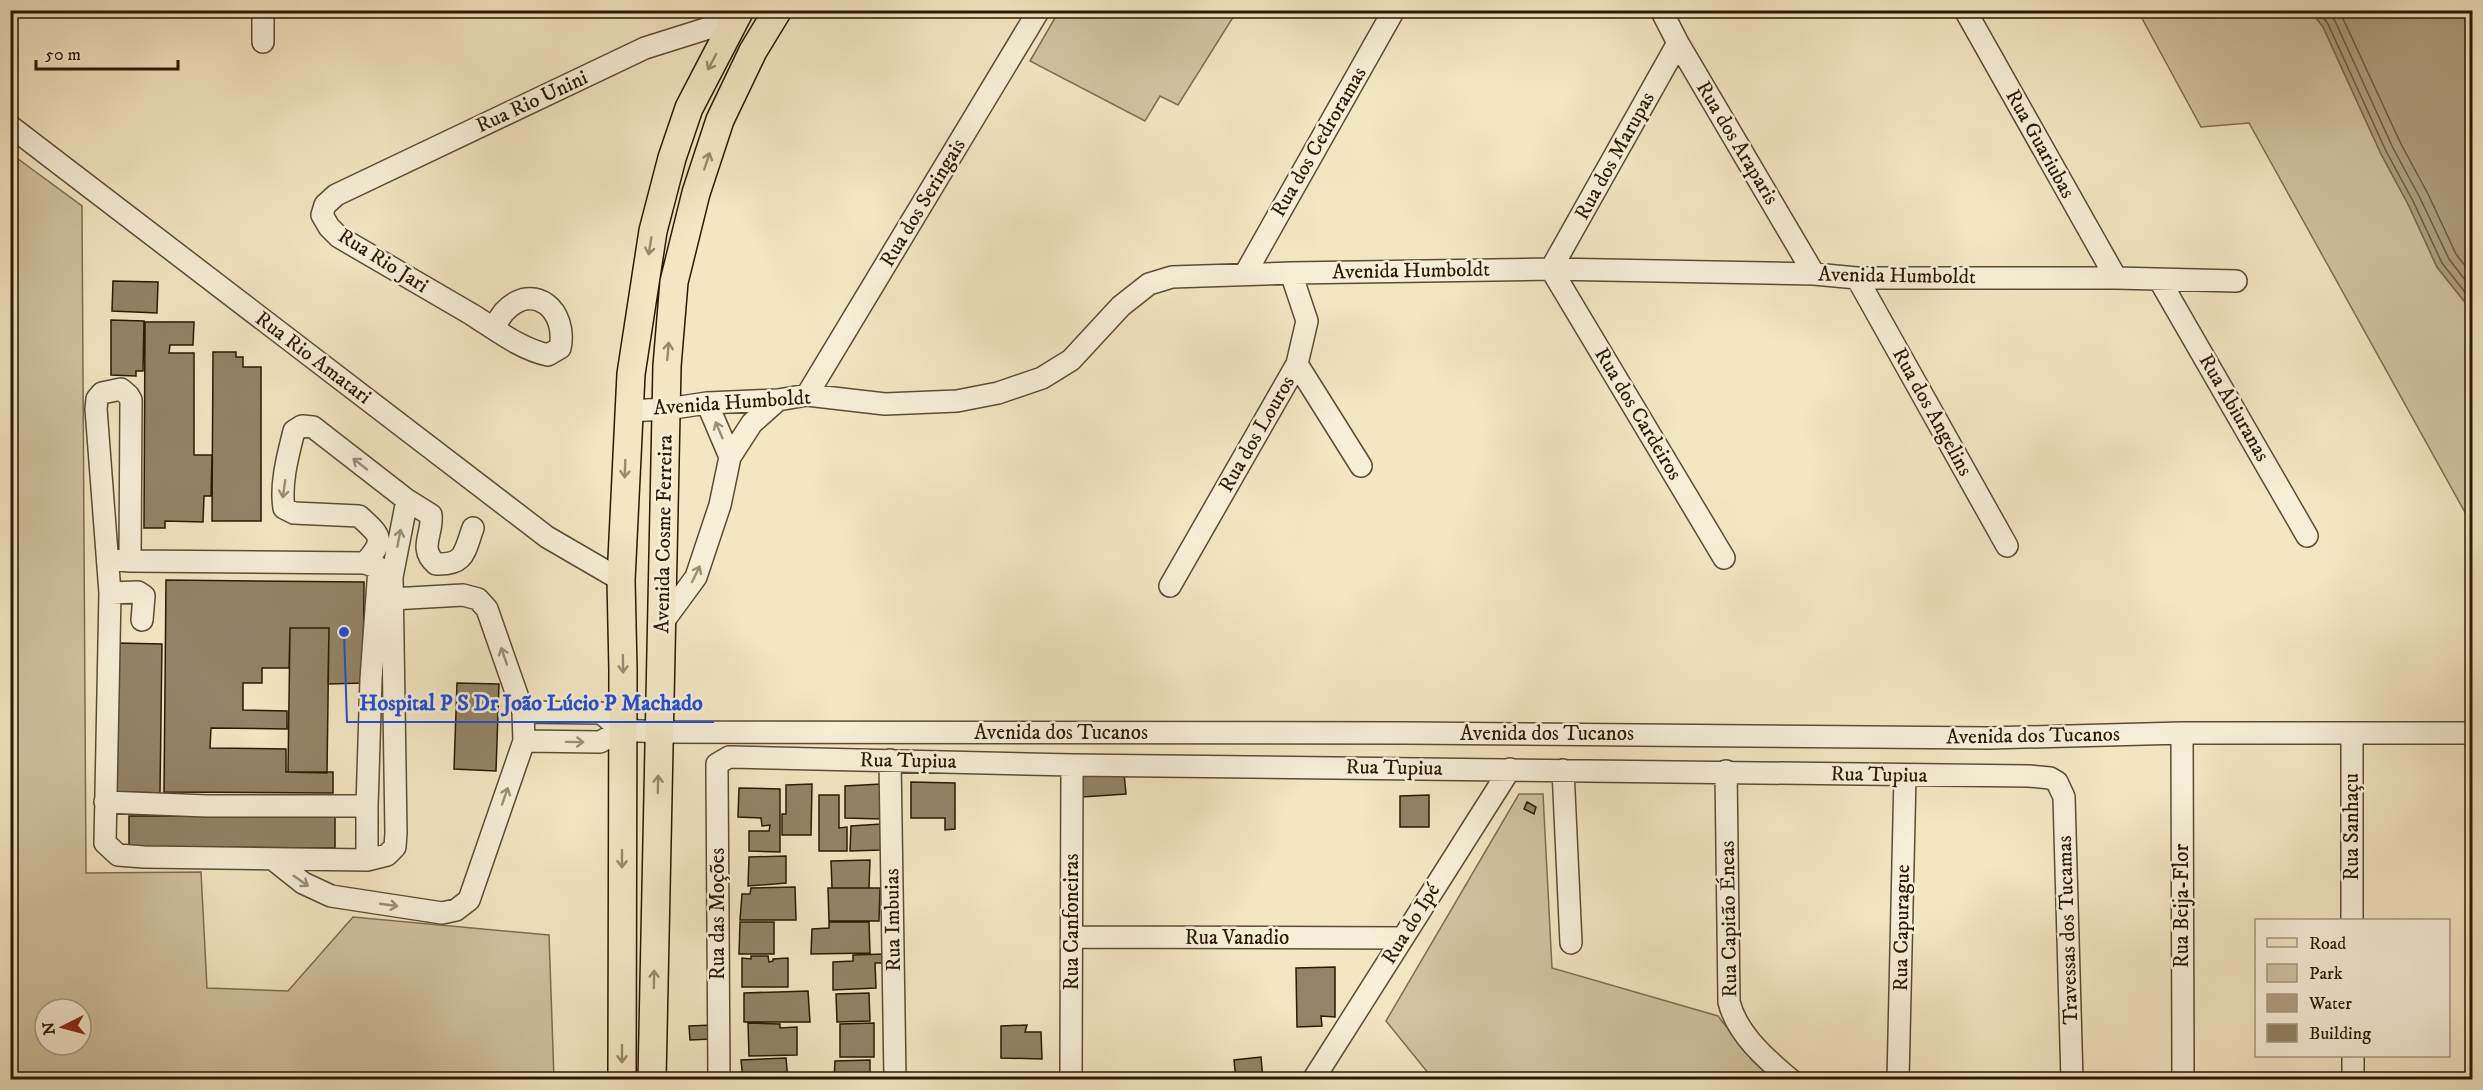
<svg xmlns="http://www.w3.org/2000/svg" width="2483" height="1090" font-family="'IM FELL DW Pica',serif">
  <style>
    .green { fill: #d1c3a2; stroke: #7e6e52; stroke-width: 1.5; fill-rule: evenodd }
    .water { fill: #afa082; stroke: #7a6a4f; stroke-width: 1.5 }
    .lines { fill: none; stroke-linecap: round; stroke-linejoin: round }
    .shore { stroke: #6c5c42; stroke-width: 1.5 }
    .building { fill: #938467; stroke: #2a1903; stroke-width: 1.5 }
    .minor-casing { stroke: #5c4c33; stroke-width: 24 }
    .major-casing { stroke: #2a1903; stroke-width: 30 }
    .minor { stroke: #f7efd8; stroke-width: 21 }
    .major { stroke: #f3e6c3; stroke-width: 27 }
    .oneway { stroke: #998a6d }
    .oneway2 { stroke: #9b8f78 }
    .labels { text-anchor: middle; dominant-baseline: central; stroke-width: 5; stroke-linejoin: round; paint-order: stroke }
    .street-label { font-size: 21px; fill: #2a1903; stroke: #f7efd8 }
    .leader { fill: none; stroke: #1d4ed8; stroke-width: 2 }
    .callout-dot { fill: #1d4ed8; stroke: #f7efd8; stroke-width: 2 }
    .callout-label { font-size: 22px; text-anchor: middle; font-weight: bold; fill: #1d4ed8; stroke: #f7efd8; stroke-width: 5; stroke-linejoin: round; paint-order: stroke }
  </style>
  <rect width="100%" height="100%" fill="#f3e6c3"/>
  <filter id="stains"><feTurbulence type="fractalNoise" baseFrequency=".00333" numOctaves="4"/><feColorMatrix values="0 0 0 0 .2 0 0 0 0 .09 0 0 0 0 .02 0 0 0 .5 -.17"/></filter>
  <radialGradient id="worn" r=".72"><stop offset=".6" stop-color="#630" stop-opacity="0"/><stop offset="1" stop-color="#630" stop-opacity=".3"/></radialGradient>
  <path class="green" d="M1059 11 1060 10 1237 11 1178 105 1160 96 1145 121 1030 61Z
    M2138 11H2311L2323 27 2381 154 2408 204 2437 267 2472 311V525L2249 123 2201 127Z
    M10 153 82 206 86 873 201 872 207 988 288 991 353 917 549 935 554 1079H11ZM45 1009H81V1045H45Z
    M1519 794H1543L1552 968 1718 1016 1752 1060 1772 1079H1433L1386 1021Z"/>
  <path class="water" d="M2311 11H2472V311L2437 267 2408 204 2381 154 2323 27Z"/>
  <g class="lines">
    <path class="shore" d="M2318 10 2328 24 2386 151 2413 201 2442 263 2472 301
      M2327 10 2335 21 2393 148 2420 198 2449 259 2472 289
      M2339 10 2401 144 2428 194 2456 254 2472 275"/>
  </g>
  <path class="building" d="M113 281 158 282 157 313 112 311Z
    M111 320 144 321 143 371H136V376L111 375Z
    M145 322H194L193 345H170L169 353H194V455H212L211 496H204L203 522 165 521V528H144Z
    M213 352H236V357H243V367H261V521H212Z
    M166 580 364 582 363 683 328 684 329 628H290L289 668H262V683H243V710L287 711V729L211 728 210 748 286 749V772H333V793L164 792Z
    M290 628H329L327 773 288 772Z
    M117 643 162 644 160 793 115 792Z
    M457 683 499 684 496 771 454 769Z
    M1124 773 1126 794 1082 797V776Z
    M911 782 955 783V829L945 830V818H911Z
    M812 784 811 835H782V814H786V785Z
    M881 784 882 819 845 818V786Z
    M739 788 780 789V852L749 851V831H769L770 825 762 826 761 818 738 817Z
    M819 795H839V828L847 827V851H819Z
    M1429 795V827H1400V796Z
    M1527 802 1536 807 1534 814 1524 809Z
    M335 813V848L129 847V816H251Z
    M881 824V850L850 851 851 826Z
    M786 856V883L748 886 749 857Z
    M870 860 869 888H832L831 861Z
    M795 887 796 920H740L742 894H750L751 888Z
    M828 888H880L879 921H829Z
    M740 922H774V954H739Z
    M829 922H869L870 953 811 954 812 929 829 928Z
    M884 954V963H875L876 988 833 990V962L853 961V955Z
    M751 956H768L769 962 773 961V959L788 958V987H742V958L751 959Z
    M1335 967V1017L1321 1016 1322 1026 1297 1027 1296 968Z
    M808 991 810 1022H744V993Z
    M869 993 870 1021 837 1022 836 994Z
    M748 1023 780 1024V1028L797 1027V1055L749 1056Z
    M874 1023V1057H840V1024Z
    M712 1025V1039L690 1040 689 1026Z
    M1027 1025 1025 1032H1041L1042 1059 1001 1058V1026Z
    M1261 1057 1263 1080H1236L1234 1060Z
    M786 1058 788 1080H743L741 1060Z
    M870 1060V1080H834L835 1061Z"/>
  <g class="lines">
    <defs>
      <path id="minor" d="M263 10V42
        M1661 10 1678 43 1814 274
        M1965 10 2116 278
        M1678 43 1551 269 1724 558
        M10 126 547 537 621 580
        M1245 274 1394 10
        M1857 278 2007 546
        M2160 281 2307 536
        M493 328C497 323 500 317 504 312 534 280 568 311 560 348L548 355C520 349 495 329 471 314 427 288 383 263 339 237L329 227 322 215 325 205 336 195 645 48 734 20
        M1297 364 1361 466
        M807 395 1039 10
        M707 403 730 457
        M627 411 667 409 707 403 778 400 807 395 885 404 957 401 998 393 1042 378 1071 360 1121 306 1149 284 1172 277 1291 273 1551 269 1814 274 1857 278H2116L2236 281
        M108 559 130 561 365 563 379 568 392 577 396 833 395 847 387 855 367 860 144 857 118 855 105 843 110 593 96 409 97 399 102 393 121 389 128 395 131 400 130 561
        M365 563C386 539 381 536 359 516L294 513 284 508C280 484 288 455 294 431L302 426 313 427 407 500 431 515C433 535 418 548 436 564 465 565 464 553 473 528
        M392 577 407 500
        M1170 586 1297 364 1307 321 1291 273
        M110 593 138 592 144 596 142 620
        M663 622 696 577 720 505 730 457 752 423 778 400
        M523 712 601 713 622 730
        M622 730 659 732 1406 733 1989 738 2182 733H2472
        M2182 733 2183 1080
        M2352 733V920
        M524 741 600 742 622 730
        M890 760 895 1080
        M1563 770 1571 943
        M1726 771 1729 1002C1737 1034 1766 1059 1791 1080
        M105 802 207 806H367V860
        M367 806 371 679 379 568
        M274 860 303 883 331 896 442 913 456 910 469 900 524 741 523 712 487 609 478 599 463 595 392 599
        M1072 937 1402 938
        M2353 1056V1080
        M719 1080 717 772V764L729 757 1072 765 2029 776 2050 778 2057 782 2064 797 2072 1080
        M1071 1080 1072 765
        M1313 1080 1510 769
        M1898 1080 1905 776"/>
      <path id="major" d="M622 1080 623 670 621 580 631 374 653 231 672 158 689 108 740 10
        M652 1080 667 366 674 282 696 193 720 120 753 51 778 10"/>
    </defs>
    <use href="#minor" class="minor-casing"/>
    <use href="#major" class="major-casing"/>
    <use href="#minor" class="minor"/>
    <use href="#major" class="major"/>
  </g>
  <defs><path id="oneway-shaft" d="M-6 0H5M1.5-3L5.5 0L1.5 3" fill="none" stroke-width="1.6" stroke-linecap="round" stroke-linejoin="round" transform="scale(1.5)"/></defs>
  <g class="oneway">
    <use href="#oneway-shaft" transform="translate(712 62) rotate(118)"/>
    <use href="#oneway-shaft" transform="translate(707 161) rotate(-72)"/>
    <use href="#oneway-shaft" transform="translate(650 246) rotate(99)"/>
    <use href="#oneway-shaft" transform="translate(668 351) rotate(-85)"/>
    <use href="#oneway-shaft" transform="translate(625 469) rotate(92)"/>
    <use href="#oneway-shaft" transform="translate(623 664) rotate(89)"/>
    <use href="#oneway-shaft" transform="translate(658 784) rotate(-89)"/>
    <use href="#oneway-shaft" transform="translate(622 859) rotate(90)"/>
    <use href="#oneway-shaft" transform="translate(654 979) rotate(-89)"/>
    <use href="#oneway-shaft" transform="translate(622 1054) rotate(90)"/>
  </g>
  <g class="oneway2">
    <use href="#oneway-shaft" transform="translate(719 430) rotate(-113)"/>
    <use href="#oneway-shaft" transform="translate(360 464) rotate(-142)"/>
    <use href="#oneway-shaft" transform="translate(284 489) rotate(98)"/>
    <use href="#oneway-shaft" transform="translate(399 538) rotate(-79)"/>
    <use href="#oneway-shaft" transform="translate(696 574) rotate(-64)"/>
    <use href="#oneway-shaft" transform="translate(504 656) rotate(-109)"/>
    <use href="#oneway-shaft" transform="translate(575 742) rotate(1)"/>
    <use href="#oneway-shaft" transform="translate(505 796) rotate(-71)"/>
    <use href="#oneway-shaft" transform="translate(301 881) rotate(35)"/>
    <use href="#oneway-shaft" transform="translate(389 905) rotate(8)"/>
  </g>
  <g class="labels">
    <g class="street-label">
      <text transform="translate(532 102) rotate(-25)">Rua Rio Unini</text>
      <text transform="translate(1319 142) rotate(-60)">Rua dos Cedroramas</text>
      <text transform="translate(1737 143) rotate(59)">Rua dos Araparis</text>
      <text transform="translate(2040 144) rotate(61)">Rua Guariubas</text>
      <text transform="translate(1615 156) rotate(-61)">Rua dos Marupas</text>
      <text transform="translate(923 203) rotate(-59)">Rua dos Seringais</text>
      <text transform="translate(383 261) rotate(32)">Rua Rio Jari</text>
      <text transform="translate(1411 271) rotate(-1)">Avenida Humboldt</text>
      <text transform="translate(1897 276) rotate(1)">Avenida Humboldt</text>
      <text transform="translate(313 358) rotate(37)">Rua Rio Amatari</text>
      <text transform="translate(732 403) rotate(-4)">Avenida Humboldt</text>
      <text transform="translate(2234 408) rotate(60)">Rua Abiuranas</text>
      <text transform="translate(1932 412) rotate(61)">Rua dos Angelins</text>
      <text transform="translate(1638 414) rotate(59)">Rua dos Cardeiros</text>
      <text transform="translate(1257 434) rotate(-60)">Rua dos Louros</text>
      <text transform="translate(664 534) rotate(-89)">Avenida Cosme Ferreira</text>
      <text x="1061" y="733">Avenida dos Tucanos</text>
      <text x="1547" y="734">Avenida dos Tucanos</text>
      <text transform="translate(2033 736) rotate(-1)">Avenida dos Tucanos</text>
      <text transform="translate(908 761) rotate(1)">Rua Tupiua</text>
      <text transform="translate(1394 768) rotate(1)">Rua Tupiua</text>
      <text transform="translate(1879 775) rotate(1)">Rua Tupiua</text>
      <text transform="translate(2352 827) rotate(-90)">Rua Sanhaçu</text>
      <text transform="translate(2182 906) rotate(-90)">Rua Beija-Flor</text>
      <text transform="translate(718 914) rotate(-90)">Rua das Moções</text>
      <text transform="translate(1729 919) rotate(-91)">Rua Capitão Éneas</text>
      <text transform="translate(893 920) rotate(-91)">Rua Imbuias</text>
      <text transform="translate(1072 922) rotate(-90)">Rua Canfoneiras</text>
      <text transform="translate(1411 924) rotate(-58)">Rua do Ipé</text>
      <text transform="translate(1902 928) rotate(-89)">Rua Capurague</text>
      <text transform="translate(2068 930) rotate(-92)">Travessas dos Tucamas</text>
      <text x="1237" y="938">Rua Vanadio</text>
    </g>
  </g>
  <path class="leader" d="M344 632L347 722H714"/>
  <circle class="callout-dot" cx="344" cy="632" r="6"/>
  <g class="callout-label">
    <text x="531" y="710">Hospital P S Dr João Lúcio P Machado</text>
  </g>
  <rect width="2483" height="1090" fill="none" stroke="#f3e6c3" stroke-width="36"/>
  <rect x="12" y="12" width="2459" height="1066" fill="none" stroke="#2a1903" stroke-width="3"/>
  <rect x="18" y="18" width="2447" height="1054" fill="none" stroke="#2a1903" stroke-width="1.5"/>
  <rect x="2255" y="919" width="195" height="138" fill="#f7efd8" stroke="#a59983" stroke-width="1.5"/>
  <rect x="2267" y="938" width="30" height="9" fill="#f3e6c3" stroke="#a59983" stroke-width="1.5"/>
  <text x="2309" y="949" font-size="18" fill="#2a1903">Road</text>
  <rect x="2267" y="964" width="30" height="18" fill="#d1c3a2" stroke="#a59983" stroke-width="1.5"/>
  <text x="2309" y="979" font-size="18" fill="#2a1903">Park</text>
  <rect x="2267" y="994" width="30" height="18" fill="#afa082" stroke="#a59983" stroke-width="1.5"/>
  <text x="2309" y="1009" font-size="18" fill="#2a1903">Water</text>
  <rect x="2267" y="1024" width="30" height="18" fill="#938467" stroke="#a59983" stroke-width="1.5"/>
  <text x="2309" y="1039" font-size="18" fill="#2a1903">Building</text>
  <g transform="translate(63 1027) rotate(264)"><circle r="28" fill="#f7efd8" stroke="#a59983" stroke-width="1.5"/>
  <path d="M0-4.5L10 22L0 15L-10 22Z" fill="#8f2418"/>
  <text y="-9" font-size="16" font-weight="bold" text-anchor="middle" fill="#2a1903">N</text>
  </g>
  <path d="M36 60v9h142v-9" fill="none" stroke="#2a1903" stroke-width="3"/>
  <text x="45" y="60" font-size="18" fill="#2a1903" stroke="#f7efd8" stroke-width="4.5" paint-order="stroke">50 m</text>
  <rect width="100%" height="100%" filter="url(#stains)"/>
  <rect width="100%" height="100%" fill="url(#worn)"/>
</svg>
